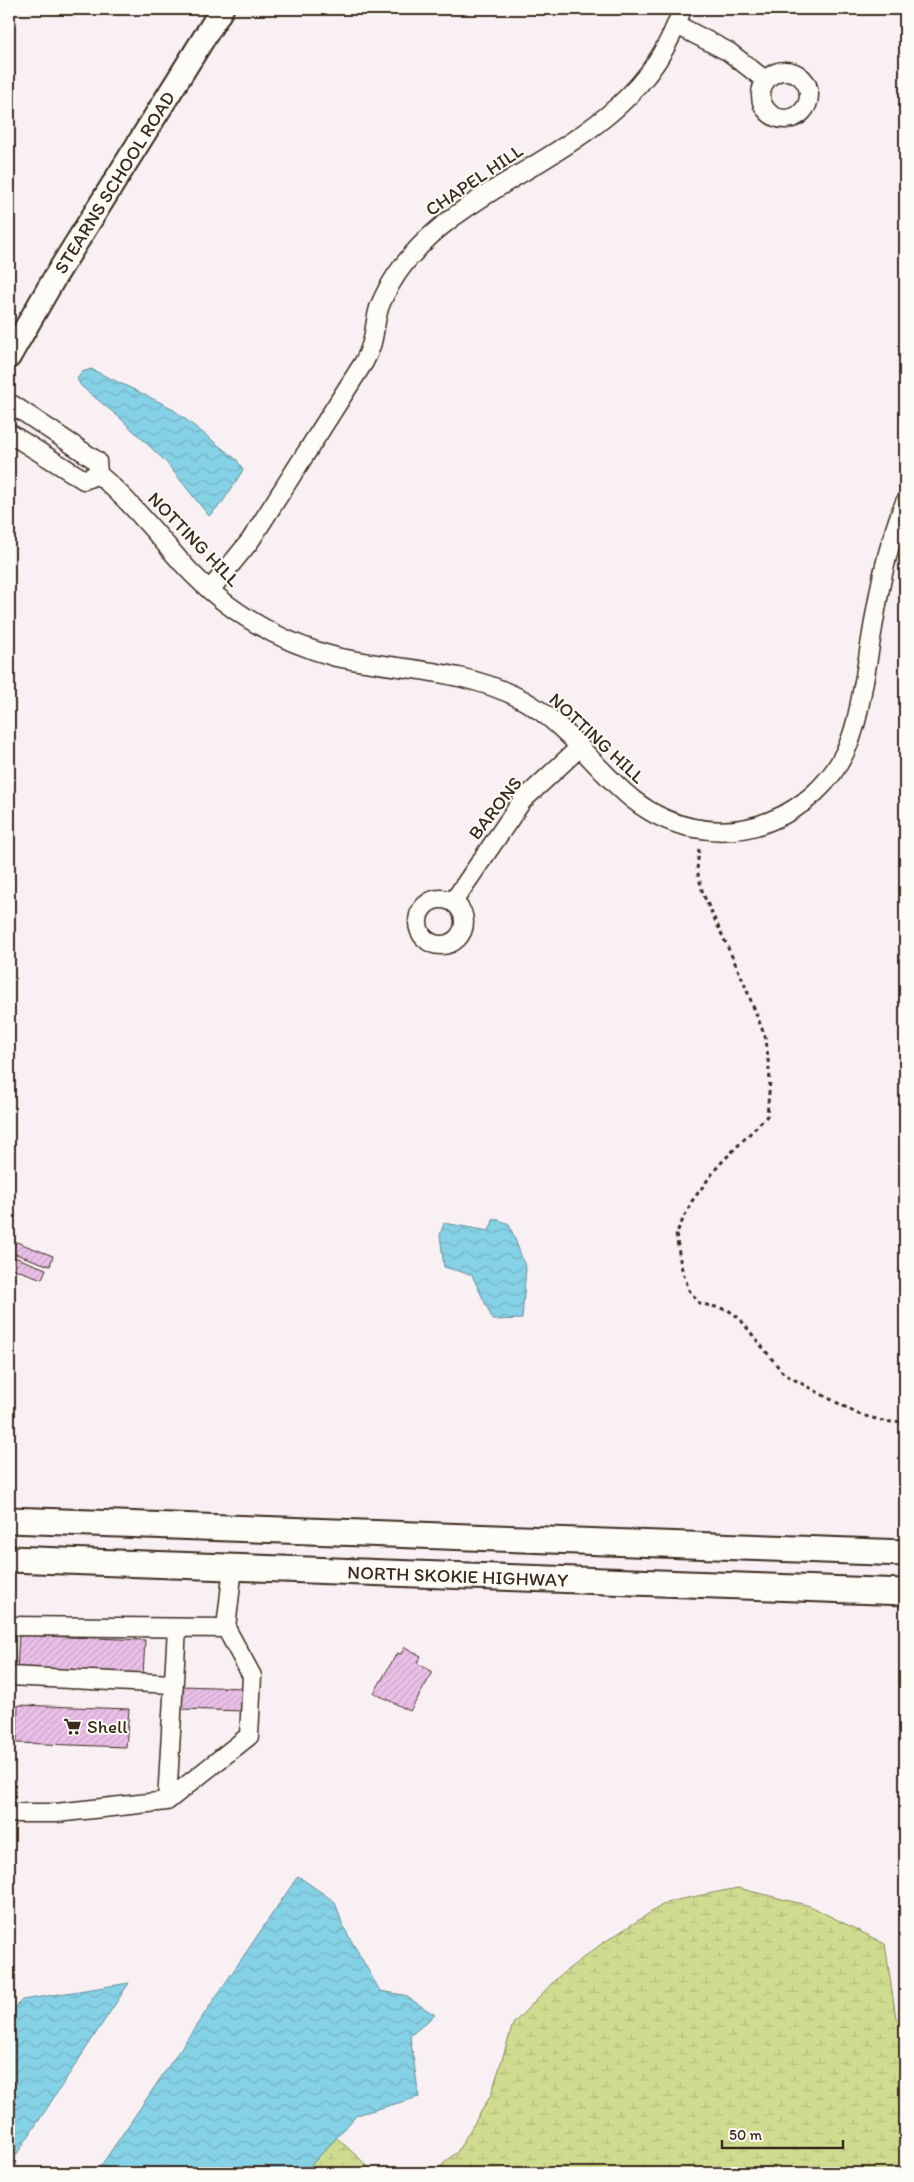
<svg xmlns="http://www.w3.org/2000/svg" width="914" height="2182" font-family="Itim,sans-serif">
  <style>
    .wetland { fill: url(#wetland-marsh); stroke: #858357 }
    .water { fill: url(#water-waves); stroke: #678e95 }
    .building { fill: url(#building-hatch); stroke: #3b2a1e }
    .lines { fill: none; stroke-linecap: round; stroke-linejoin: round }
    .minor-casing { stroke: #3b2a1e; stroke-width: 21 }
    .major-casing { stroke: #3b2a1e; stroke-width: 26 }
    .highway-casing { stroke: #3b2a1e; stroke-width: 29 }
    .path { stroke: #3b2a1e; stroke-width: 3; stroke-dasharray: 4 4; stroke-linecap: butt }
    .minor { stroke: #fdfcf7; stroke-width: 18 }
    .major { stroke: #fdfcf7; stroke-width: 22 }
    .highway { stroke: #fdfcf7; stroke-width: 25 }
    .labels { text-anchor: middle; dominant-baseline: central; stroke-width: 4; stroke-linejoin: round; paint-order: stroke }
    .street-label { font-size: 19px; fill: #3b2a1e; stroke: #fdfcf7 }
    .poi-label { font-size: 19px; fill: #3b2a1e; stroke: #fdfcf7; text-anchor: start }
  </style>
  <defs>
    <pattern id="wetland-marsh" width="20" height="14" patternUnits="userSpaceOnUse" patternTransform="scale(1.25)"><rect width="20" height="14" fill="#cfdc90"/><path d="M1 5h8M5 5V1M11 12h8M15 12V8" fill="none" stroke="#b3bd7c"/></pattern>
    <pattern id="water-waves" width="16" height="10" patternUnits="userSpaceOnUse" patternTransform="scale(1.25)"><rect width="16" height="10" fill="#85d1e5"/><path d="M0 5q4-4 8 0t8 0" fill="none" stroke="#74b4c4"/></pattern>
    <pattern id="building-hatch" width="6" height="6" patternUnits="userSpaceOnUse" patternTransform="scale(1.25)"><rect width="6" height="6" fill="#eac0e8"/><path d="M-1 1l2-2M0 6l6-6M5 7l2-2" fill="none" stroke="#caa5c7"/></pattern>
  </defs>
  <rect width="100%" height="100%" fill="#f9f0f4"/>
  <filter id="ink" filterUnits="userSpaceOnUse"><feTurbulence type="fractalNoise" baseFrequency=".02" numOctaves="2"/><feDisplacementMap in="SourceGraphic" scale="10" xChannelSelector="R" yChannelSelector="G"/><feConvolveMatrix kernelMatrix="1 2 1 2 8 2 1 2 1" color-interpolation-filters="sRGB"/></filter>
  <g filter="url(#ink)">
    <path class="wetland" d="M738 1888 810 1906 885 1944 896 2018 905 2024V2173H433L457 2152 491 2095 513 2024 558 1977 600 1945 667 1902Z
      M336 2137 375 2173H304Z"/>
    <path class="water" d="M91 369 170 407 237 460 243 470 222 503 209 516 165 461 120 418 81 386 77 379 82 372Z
      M494 1218 509 1224 526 1268 522 1319 493 1320 472 1275 444 1267 440 1235 444 1223 489 1231Z
      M298 1876 335 1902 343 1926 380 1991 404 1995 435 2015 410 2036 419 2097 357 2115 304 2173H96Z
      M129 1983 9 2166V2013L22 2000Z"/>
    <path class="building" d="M14 1241 53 1256 50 1266 10 1252Z
      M9 1255 46 1269 42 1279 9 1267Z
      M19 1635 145 1640 143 1675 17 1670Z
      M405 1647 421 1656 417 1663 433 1672 410 1711 374 1693 397 1653 401 1654Z
      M182 1686 244 1688 243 1711 181 1709Z
      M18 1705 129 1709 126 1747 17 1743Z"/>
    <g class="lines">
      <defs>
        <path id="minor" d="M677 25 729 52 765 80
          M761 95a24 24 0 1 1 48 0a24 24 0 1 1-48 0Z
          M9 405H13L97 461 98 474C130 501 155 532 182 563 224 609 276 641 336 657 398 670 466 669 523 700 589 736 614 813 694 828 720 833 746 831 770 821 803 808 831 783 846 750 857 727 860 701 865 676 875 618 882 556 905 502
          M9 433 84 480 98 474
          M210 590 250 541 364 362C376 340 373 329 379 308 385 291 399 269 411 256 435 227 468 206 500 186 578 138 652 101 682 9
          M418 922a23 23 0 1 1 46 0a23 23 0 1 1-46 0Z
          M453 902 522 801 580 747
          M9 1626 226 1628 233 1567
          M9 1676 173 1684
          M167 1801 177 1628
          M9 1813H56L167 1801 249 1736 252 1676 226 1628"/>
        <g id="major">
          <path id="s1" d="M9 357 55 277 222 9"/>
        </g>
        <g id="highway">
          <path d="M9 1520 905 1553"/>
          <path id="s2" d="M9 1559 905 1592"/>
        </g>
      </defs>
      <use href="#minor" class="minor-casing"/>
      <use href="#major" class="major-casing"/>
      <use href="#highway" class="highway-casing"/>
      <path class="path" d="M699 849 697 870 703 894 742 978 766 1039 770 1080 767 1116 718 1166 692 1201 676 1234 681 1266 689 1290 699 1303 728 1310 739 1318 784 1374 858 1414 887 1422 905 1421"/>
      <use href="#minor" class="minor"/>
      <use href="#major" class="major"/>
      <use href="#highway" class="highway"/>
    </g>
  </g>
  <defs>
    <symbol id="supermarket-bare" viewBox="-9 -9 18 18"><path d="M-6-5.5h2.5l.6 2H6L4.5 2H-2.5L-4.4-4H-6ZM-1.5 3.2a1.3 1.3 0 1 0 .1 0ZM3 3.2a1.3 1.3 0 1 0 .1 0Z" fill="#3b2a1e" stroke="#fdfcf7" stroke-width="2.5" paint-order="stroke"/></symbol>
  </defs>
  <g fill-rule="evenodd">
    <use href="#supermarket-bare" x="60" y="1714" width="25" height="25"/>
  </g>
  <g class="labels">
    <g class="street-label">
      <text transform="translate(474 180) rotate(-34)">CHAPEL HILL</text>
      <text stroke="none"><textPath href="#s1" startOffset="204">STEARNS SCHOOL ROAD</textPath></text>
      <text transform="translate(194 539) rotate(46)">NOTTING HILL</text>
      <text transform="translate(597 738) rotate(43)">NOTTING HILL</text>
      <text transform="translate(495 808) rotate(-52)">BARONS</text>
      <text stroke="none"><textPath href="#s2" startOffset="449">NORTH SKOKIE HIGHWAY</textPath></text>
    </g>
    <g class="poi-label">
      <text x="87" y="1726">Shell</text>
    </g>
  </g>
  <rect width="914" height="2182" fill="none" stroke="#fdfcf7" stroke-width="30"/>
  <rect x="15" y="15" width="884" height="2152" fill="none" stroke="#3b2a1e" stroke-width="2" filter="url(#ink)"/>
  <path d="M722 2140v8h121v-8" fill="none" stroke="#3b2a1e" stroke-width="2.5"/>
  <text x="729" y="2140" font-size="15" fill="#3b2a1e" stroke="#fdfcf7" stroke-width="4" paint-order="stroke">50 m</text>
</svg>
